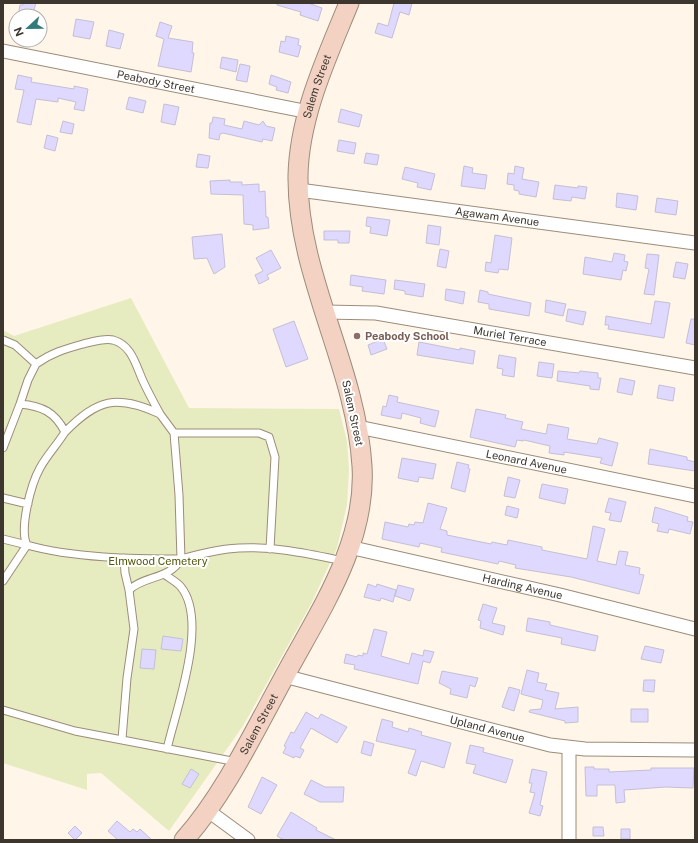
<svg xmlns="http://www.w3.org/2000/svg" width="698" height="843" font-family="'Public Sans',sans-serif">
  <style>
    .green { fill: #e7ecc0 }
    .building { fill: #e0d9ff; stroke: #c3bfd6 }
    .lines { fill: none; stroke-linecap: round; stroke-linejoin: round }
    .service-casing { stroke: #9c8c7a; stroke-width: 9 }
    .minor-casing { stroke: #9c8c7a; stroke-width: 15 }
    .secondary-casing { stroke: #9c8c7a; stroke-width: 21 }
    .service { stroke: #fff; stroke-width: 7 }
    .minor { stroke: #fff; stroke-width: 13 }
    .secondary { stroke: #f3d2c3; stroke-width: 19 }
    .education-dot { fill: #8d6e63; stroke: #fff; stroke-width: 1.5 }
    .labels { text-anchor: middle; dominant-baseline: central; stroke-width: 4; stroke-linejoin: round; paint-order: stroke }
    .street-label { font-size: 11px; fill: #3c362e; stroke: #fff }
    .education-label { font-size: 11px; font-weight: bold; fill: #785e54; stroke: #fff; text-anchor: start }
    .park-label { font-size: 11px; fill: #55590c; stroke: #fff }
  </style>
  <rect width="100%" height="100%" fill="#fff5e8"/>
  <path class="green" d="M131 298 189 408 339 409 347 441 349 469 347 505 337 548 311 604 243 726 169 831 101 773 87 774V790L3 763V330L14 336Z"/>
  <path class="building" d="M23 3H36L32 16H18L20 5H23Z
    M277 3H308L322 8 318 21 300 15 301 12 277 5Z
    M394 3H412L409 15 400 12 392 38 375 33 378 23 388 26Z
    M76 19 94 22 90 39 73 36Z
    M160 22 172 26 168 38 193 42 192 53H194L191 72 158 66 164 39 156 36Z
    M109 30 124 34 120 49 106 46Z
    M286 36 299 39 298 45 301 46 298 57 279 52 281 41 285 42Z
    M222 57 238 60 236 72 220 68Z
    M240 64 250 66 247 82 236 80Z
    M18 75 32 78 31 82 74 89V86L88 89 84 111 74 109 76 102 58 98V102L36 99 31 125 17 122 24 90 15 89Z
    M271 75 291 82 288 93 276 90 277 87 269 84Z
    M129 97 146 101 143 113 126 109Z
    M164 104 179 107 175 125 161 122Z
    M341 109 362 115 359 127 338 122Z
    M213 117 225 119 224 125 242 129 244 121 259 125 263 121 266 126 275 128 272 141 263 139 262 142 223 133 220 134 219 140 209 138 210 123H212Z
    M63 121 74 124 72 134 60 132Z
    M47 135 58 138 55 151 44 148Z
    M339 140 356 143 354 154 337 151Z
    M366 153 379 155 377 165 364 163Z
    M198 154 210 156 208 168 196 167Z
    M464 166 473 168 472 173 487 175 485 189 461 186Z
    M515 166 524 168 522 179 539 182 536 197 519 194V191L514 190V185L507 184 508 173 514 174Z
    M405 167 435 174 431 190 417 187 418 183 402 179Z
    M230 180V182H242V185L259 184V192L265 191 266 217H268L269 228 253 230V225L244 224 243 195 211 194 210 181Z
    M555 185 578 188V186L587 187 585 199 572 197 571 201 553 199Z
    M617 193 638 196 636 210 616 207Z
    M657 198 678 201 676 215 655 212Z
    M367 217 390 220 387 236 370 233 371 227 366 226Z
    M428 225 441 227 439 245 426 243Z
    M324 231H350L349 243H338V240H324Z
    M222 234 225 267 214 274 207 258 194 259 192 237Z
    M495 235 512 238 508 270 499 269 498 273 485 271 486 262 491 263Z
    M440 249 449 251 446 268 437 266Z
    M271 250 281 268 267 275 269 279 259 284 255 275 263 271 256 258Z
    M614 253 625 255 624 261 628 262 626 271 623 270 621 280 583 274 585 257 612 262Z
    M647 254 659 255 654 295 644 294 649 269 645 268Z
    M676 262 688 264 685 279 673 277Z
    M351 275 386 280 384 294 362 291 363 287 350 285Z
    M395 280 425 284 423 297 405 294V291L394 289Z
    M446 289 465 292 463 304 445 300Z
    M480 290 488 292V294L531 303 529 316 489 309V304L478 302Z
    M546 300 566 304 563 316 545 312Z
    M655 301 670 303 664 338 608 329 609 325H605L606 316 651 324Z
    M568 309 586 312 583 325 566 321Z
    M691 319H695V345L686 343Z
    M294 321 308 359 286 367 273 329Z
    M383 339 387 349 371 355 368 345Z
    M419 342 460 350V348L475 351 473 364 417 355Z
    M499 355 516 358 514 377 502 375 503 369 497 368Z
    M539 362 554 364 552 378 537 376Z
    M558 371 579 373 580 371 598 373V378H601L599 390 590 389V386L557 381Z
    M620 378 635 381 632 395 617 392Z
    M659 385 675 388 673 401 657 398Z
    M389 395 398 397 397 402 439 411 435 427 420 423 421 418 402 413 401 419 381 415 383 406 386 407Z
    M476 409 506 415 505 418 523 422 521 429 546 434 548 424 569 428 567 439 597 444 599 438 618 443 612 466 600 463 602 458 564 452V455L549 453 550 446 524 440 523 441 517 440 515 447 470 437Z
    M650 449 687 457V460L695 462V471L648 464Z
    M402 458 436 464 433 479 419 477 418 482 398 478Z
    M457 462 469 465 468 468 470 469 465 492 451 488Z
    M508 477 520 480 515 498 504 496Z
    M542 484 568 489 565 504 539 498Z
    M609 498 626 502 621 522 609 520 611 513 605 512Z
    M428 503 447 508 440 529 447 531V535L491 544 492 542 507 545 508 540 542 547V550L587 559 593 526 605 529 597 561 616 565 619 551 628 552 625 565 640 568 639 574 644 575 639 594 571 577 515 568 516 565 499 561 498 564 441 552 442 548 420 543 419 547 382 539 385 522 408 527 409 524 414 525 415 522 423 523Z
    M507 506 519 509 517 518 505 515Z
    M655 507 688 517 687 521 693 522 690 534 669 529 668 533 657 531 659 524 652 522Z
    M368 584 376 587 377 584 396 590 393 602 381 598 380 601 364 597Z
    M398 585 414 589 410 601 395 596Z
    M483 604 497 608 492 623 505 626 503 635 480 628 481 621 478 620Z
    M528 618 550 622V625L598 636 595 651 561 644 562 638 526 631Z
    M374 629 387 632 381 656 409 664 412 653 423 656 424 650 434 652 430 663 423 661 418 684 354 669 355 665 344 663 346 654 357 657 358 655 363 656V653L367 654Z
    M163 636 183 639 181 651 161 649Z
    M645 646 664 650 661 663 641 659Z
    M142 649 156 650 154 669 140 668Z
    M527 670 539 673 537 682 547 684 545 690 559 693 555 709 578 707V722L565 723V721L529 712 530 710 541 709 543 700 521 694Z
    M442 671 478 678 475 687 470 685 467 698 450 694 451 689 439 683Z
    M644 680H655L654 692 643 691Z
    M509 687 520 690 514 711 502 707Z
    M631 709H648V722H631Z
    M306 712 318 719 321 714 347 727 337 743 311 728 300 748 304 750 300 758 295 756 294 758 283 753 286 747 284 746 291 732 294 733Z
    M382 719 393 722 392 727 408 732 409 728 422 732 421 735 451 743 444 768 421 761 416 776 408 773 416 750 376 741Z
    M364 741 374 744 371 756 361 753Z
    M470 745 484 748 483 752 513 760 506 783 473 773 476 765 466 763Z
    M585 767H594V769H609V772L651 770V768H694L693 788 666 787 624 790 625 802 616 803 615 785H597V796H586Z
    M191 769 199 774 190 788 182 784Z
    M532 769 547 772 540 805 543 806 540 816 529 813 535 793 530 792 532 783H529Z
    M262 777 277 785 261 814 248 807Z
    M311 780 325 787H344L343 802H320L304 794Z
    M291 812 317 828 316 830 336 840H284L277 836Z
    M117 821 130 832 133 829 137 832 140 829 152 840H118L108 831Z
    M75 826 82 833 75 840 68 833Z
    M593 827H603L604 836H593Z
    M621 829H630V839H621Z"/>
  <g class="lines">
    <defs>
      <path id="service" d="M3 340 15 345 36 364 28 380 20 404C42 406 55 412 65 432 98 399 116 394 160 414 154 403 148 392 143 381 136 366 132 345 113 340 104 338 92 342 83 344 65 349 51 353 36 364
        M160 414 174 433
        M3 448 20 404
        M3 498 28 504
        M3 539 27 545C19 529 31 484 40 468 47 455 57 445 65 432
        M270 549 275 457 269 437 259 433H174L179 495 181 559C200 554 219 549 239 548 274 546 309 554 343 561
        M164 574C169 578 177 582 181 587 209 622 176 709 167 749
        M3 581 27 545C73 558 134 559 181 559 169 580 145 575 129 590L125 573 124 558
        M3 710 75 731 237 762
        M122 739 127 678 134 629 129 590"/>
      <g id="minor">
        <path id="s1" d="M3 51 309 112"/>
        <path id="s2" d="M299 190 695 243"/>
        <path id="s3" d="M325 312 376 313 695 368"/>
        <path id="s4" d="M358 427 695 496"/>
        <path id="s5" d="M349 547 560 595 695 629"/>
        <path id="s6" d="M284 676 550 745 585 749 695 750"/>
        <path d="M569 748V840"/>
        <path d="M207 810 248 840"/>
      </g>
      <g id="secondary">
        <path id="s7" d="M184 840C224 795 254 732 283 679 318 613 367 544 362 466 356 366 297 276 298 176 299 116 327 57 349 3"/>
      </g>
    </defs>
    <use href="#service" class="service-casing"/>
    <use href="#minor" class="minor-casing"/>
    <use href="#secondary" class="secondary-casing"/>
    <use href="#service" class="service"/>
    <use href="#minor" class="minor"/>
    <use href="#secondary" class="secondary"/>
  </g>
  <circle class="education-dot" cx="357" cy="336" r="4"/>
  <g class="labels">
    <g class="street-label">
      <text stroke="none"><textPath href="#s1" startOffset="156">Peabody Street</textPath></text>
      <text stroke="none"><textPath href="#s7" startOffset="810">Salem Street</textPath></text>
      <text stroke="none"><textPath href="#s2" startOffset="200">Agawam Avenue</textPath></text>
      <text stroke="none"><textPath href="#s3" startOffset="187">Muriel Terrace</textPath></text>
      <text transform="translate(353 413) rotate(78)">Salem Street</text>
      <text stroke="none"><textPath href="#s4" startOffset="172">Leonard Avenue</textPath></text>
      <text stroke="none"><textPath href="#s5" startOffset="178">Harding Avenue</textPath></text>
      <text stroke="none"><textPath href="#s7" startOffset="138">Salem Street</textPath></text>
      <text stroke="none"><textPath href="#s6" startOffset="210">Upland Avenue</textPath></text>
    </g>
    <g class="education-label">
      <text x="365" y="336">Peabody School</text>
    </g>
    <g class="park-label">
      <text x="158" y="561">Elmwood Cemetery</text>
    </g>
  </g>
  <rect width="698" height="843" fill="none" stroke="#3c362e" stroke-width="8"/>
  <g transform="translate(28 28) rotate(248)"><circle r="19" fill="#ffffff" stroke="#b1afab"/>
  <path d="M0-3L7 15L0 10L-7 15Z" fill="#327b7b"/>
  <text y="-6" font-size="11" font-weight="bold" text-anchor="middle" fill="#3c362e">N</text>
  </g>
</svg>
